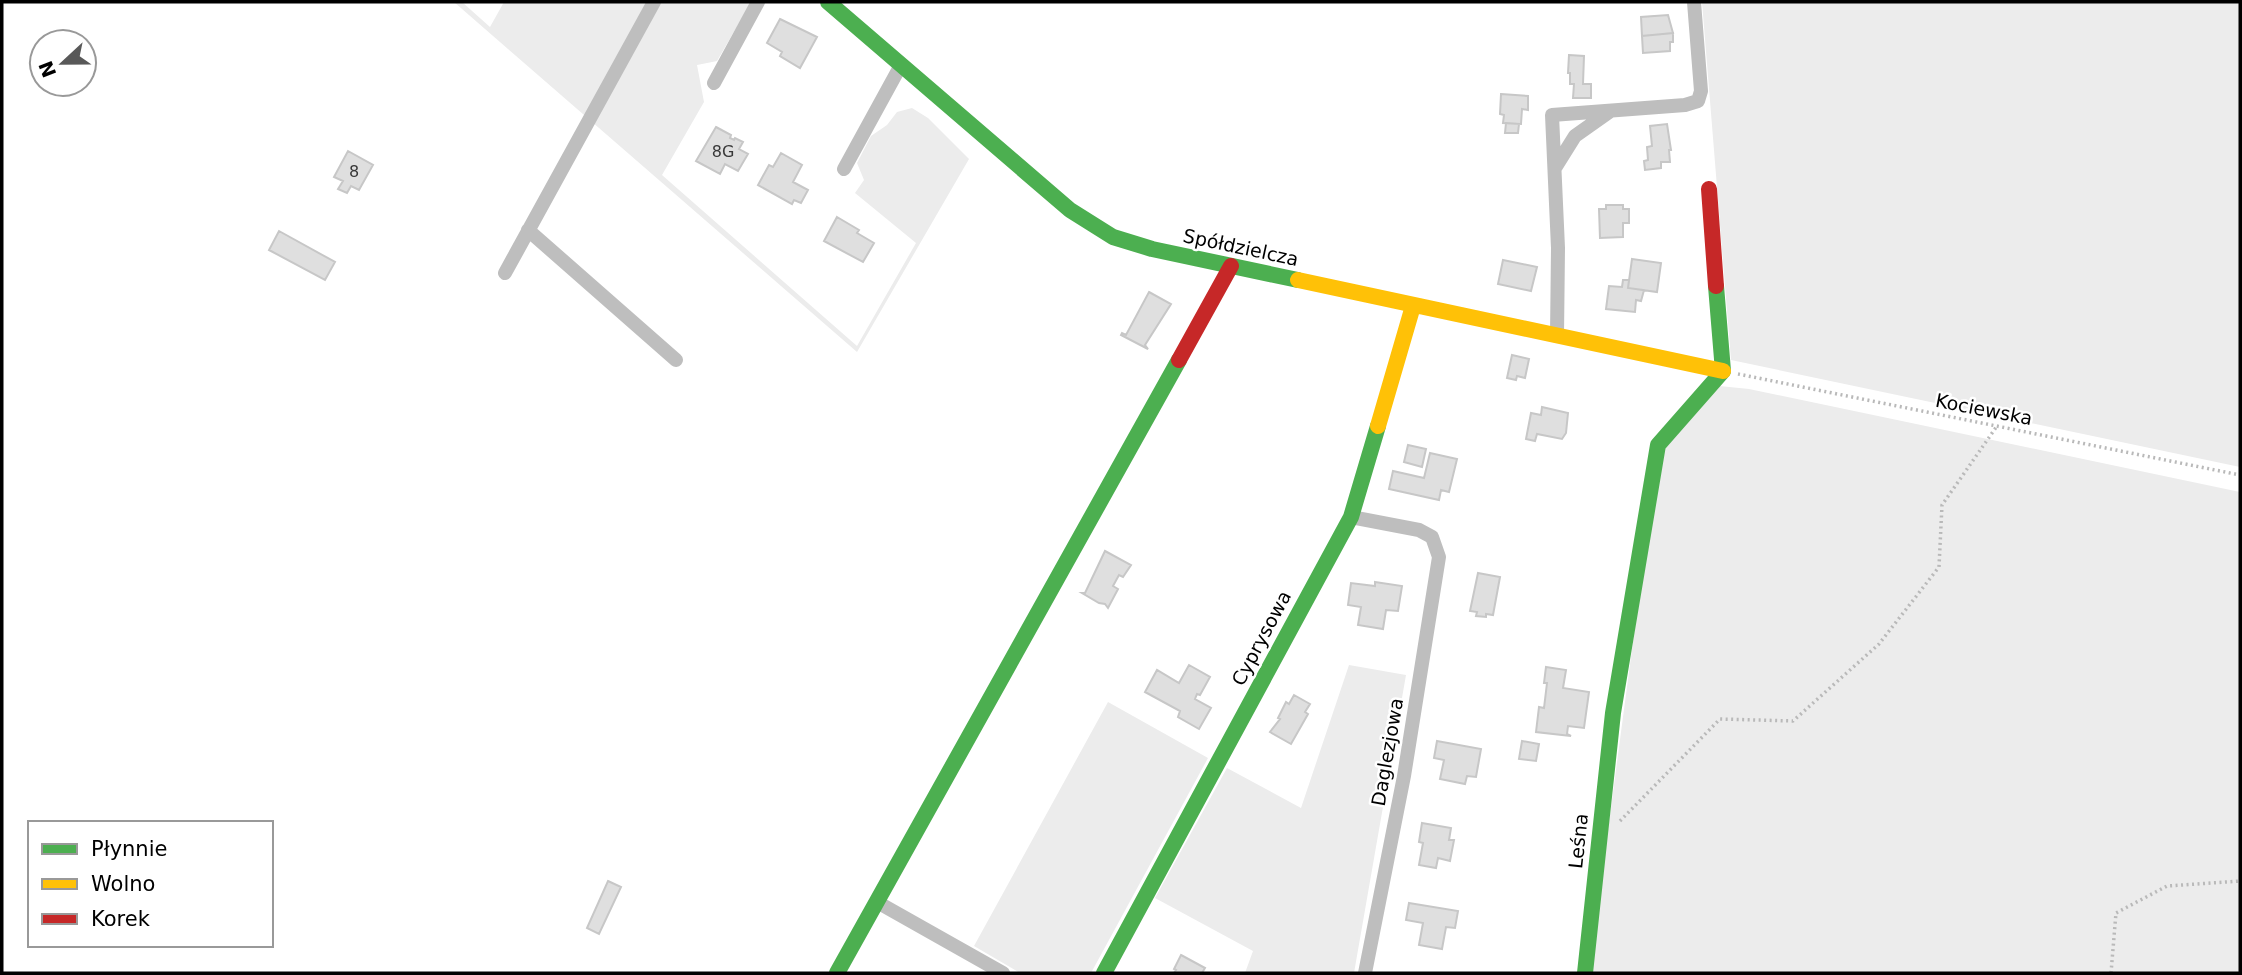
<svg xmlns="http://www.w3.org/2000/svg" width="2242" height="975" font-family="'DejaVu Sans',sans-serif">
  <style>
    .green { fill: #ececec }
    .building { fill: #dfdfdf; stroke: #c7c7c7; stroke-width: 2 }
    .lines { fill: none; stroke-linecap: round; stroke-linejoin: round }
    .path { stroke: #b9b9b9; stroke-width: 3.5; stroke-dasharray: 2 3.5; stroke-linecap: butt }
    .street { stroke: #bebebe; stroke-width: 14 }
    .fast { stroke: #4caf50; stroke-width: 16 }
    .slow { stroke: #ffc107; stroke-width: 16 }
    .jam { stroke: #c62828; stroke-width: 16 }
    .labels { text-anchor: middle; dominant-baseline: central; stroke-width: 5; stroke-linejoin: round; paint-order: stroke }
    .number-label { font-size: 16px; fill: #383838 }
    .street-label { font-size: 19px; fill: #000; stroke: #fff }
  </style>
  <rect width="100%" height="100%" fill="#fff"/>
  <path class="green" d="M454 2H462L490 27 504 2H751L717 61 697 65 704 102 662 175 857 346 916 243 855 193 864 180 857 163 871 136 887 125 897 112 912 108 928 118 969 159 857 352Z
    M1702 2H2240V467L1731 360Z
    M1709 385 1749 389 2240 492V973H1589L1659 446Z
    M1349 665 1406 675 1354 973H1245L1253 951 1155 898 1227 768 1301 808Z
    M1108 702 1208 758 1091 973H1020L974 946Z"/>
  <path class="building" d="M1668 15 1673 33 1642 36 1641 17Z
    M780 19 817 37 800 68 780 56 782 52 767 43Z
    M1673 33V42H1670V51L1643 53 1642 36Z
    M1569 55 1584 56 1583 84H1591V98H1573L1574 84H1570V73H1568Z
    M1501 94 1528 96V110L1522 109 1521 124 1503 123 1504 115 1500 114Z
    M1506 123 1519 124 1518 133H1505Z
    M1667 124 1671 150H1669L1670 162H1661V168L1645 170 1644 161 1648 160 1647 147 1652 146 1650 126Z
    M716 127 731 135 730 138 734 140 735 138 743 142 739 149 748 154 738 171 725 164 720 174 696 161Z
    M348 151 373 165 359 190 351 186 347 193 338 189 343 181 334 177Z
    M781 153 802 165 793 182 808 190 801 203 794 200 792 204 758 185 769 165 773 167Z
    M1606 205H1623V209H1629V223H1623V237L1600 238 1599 209H1606Z
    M837 217 859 230 857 233 874 243 863 262 824 241Z
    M279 231 335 262 325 280 269 250Z
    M1632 259 1661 263 1657 292 1628 288Z
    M1503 260 1537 267 1531 291 1498 284Z
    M1623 280H1629L1628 288 1644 290 1641 301 1636 300 1635 312 1606 309 1609 286 1622 287Z
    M1149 292 1171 304 1145 345 1148 349 1121 335 1122 333 1126 335Z
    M1512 355 1529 359 1525 378 1517 376 1516 380 1507 378Z
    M1542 407 1568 413 1566 433 1562 439 1537 434 1535 441 1526 439 1531 413 1541 415Z
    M1408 445 1426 449 1422 467 1404 462Z
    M1430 453 1457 459 1449 492 1441 490 1439 500 1389 489 1393 471 1424 478Z
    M1105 551 1131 565 1123 577 1119 575 1113 586 1118 589 1108 608 1105 604 1099 603 1082 593H1085Z
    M1478 573 1500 577 1493 615 1486 614V617L1476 616 1477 612 1470 611Z
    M1375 582 1402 586 1398 611 1386 610 1383 629 1358 625 1361 607 1348 605 1351 583 1375 586Z
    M1189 665 1210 677 1200 695 1197 694 1195 699 1211 708 1199 729 1178 717 1180 711 1145 692 1157 670 1179 683Z
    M1546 667 1566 670 1563 688 1589 692 1584 728 1568 726 1567 734 1571 736 1536 732 1539 707 1544 708 1547 683H1544Z
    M1294 695 1310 704 1305 712 1308 714 1291 744 1270 732 1280 719 1278 718 1286 702 1289 704Z
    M1437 741 1481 749 1476 777 1467 776 1465 784 1440 779 1444 760 1434 758Z
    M1522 741 1539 744 1536 761 1519 759Z
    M1422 823 1451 828 1449 840H1454L1450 861 1438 858 1436 868 1419 865 1423 843 1419 842Z
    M608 881 621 887 599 934 587 928Z
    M1409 903 1458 911 1455 928 1446 927 1442 949 1419 945 1423 923 1406 920Z
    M1181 955 1205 968 1202 973H1174L1176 970 1174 969Z"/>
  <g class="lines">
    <path class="path" d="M1738 374 2240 475
      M1620 821 1720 719 1793 721 1879 644 1939 567 1942 505 1997 426
      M2111 973 2116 913 2167 886 2240 881"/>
    <path class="street" d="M714 83 758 2
      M1555 168 1575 136 1609 112
      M844 169 901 65
      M528 230 676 360
      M505 273 654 2
      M1557 336 1558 248 1552 115 1685 105 1698 101 1701 91 1694 2
      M1351 517 1419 530 1432 537 1439 557 1404 776 1365 973
      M877 902 1003 973"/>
    <path class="fast" d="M828 2 1070 210 1113 237 1152 249 1298 280
      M837 973 1179 360
      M1104 973 1351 517 1378 426
      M1585 973 1613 713 1658 445 1723 371 1716 286"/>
    <path class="slow" d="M1298 280 1723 371
      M1378 426 1413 306"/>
    <path class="jam" d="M1709 189 1716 286
      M1179 360 1231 266"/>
  </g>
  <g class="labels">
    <g class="number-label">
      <text x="723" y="151">8G</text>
      <text x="354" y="171">8</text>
    </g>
    <g class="street-label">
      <text transform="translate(1241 247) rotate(12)">Spółdzielcza</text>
      <text transform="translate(1984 409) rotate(11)">Kociewska</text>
      <text transform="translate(1261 638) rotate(-62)">Cyprysowa</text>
      <text transform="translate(1387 752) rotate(-80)">Daglezjowa</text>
      <text transform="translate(1578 841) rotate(-84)">Leśna</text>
    </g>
  </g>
  <rect width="2242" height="975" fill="none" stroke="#000000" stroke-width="7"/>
  <rect x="28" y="821" width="245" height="126" fill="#ffffff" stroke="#999999" stroke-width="2"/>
  <rect x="42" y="844" width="35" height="10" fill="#4caf50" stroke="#999999" stroke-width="2"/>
  <text x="91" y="856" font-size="21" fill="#000000">Płynnie</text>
  <rect x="42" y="879" width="35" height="10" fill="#ffc107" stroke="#999999" stroke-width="2"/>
  <text x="91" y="891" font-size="21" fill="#000000">Wolno</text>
  <rect x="42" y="914" width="35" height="10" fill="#c62828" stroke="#999999" stroke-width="2"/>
  <text x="91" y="926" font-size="21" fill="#000000">Korek</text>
  <g transform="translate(63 63) rotate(248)"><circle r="33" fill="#ffffff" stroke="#999999" stroke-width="2"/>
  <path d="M0-5L12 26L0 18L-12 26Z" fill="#595959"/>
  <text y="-10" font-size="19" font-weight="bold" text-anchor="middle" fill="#000000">N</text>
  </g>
</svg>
